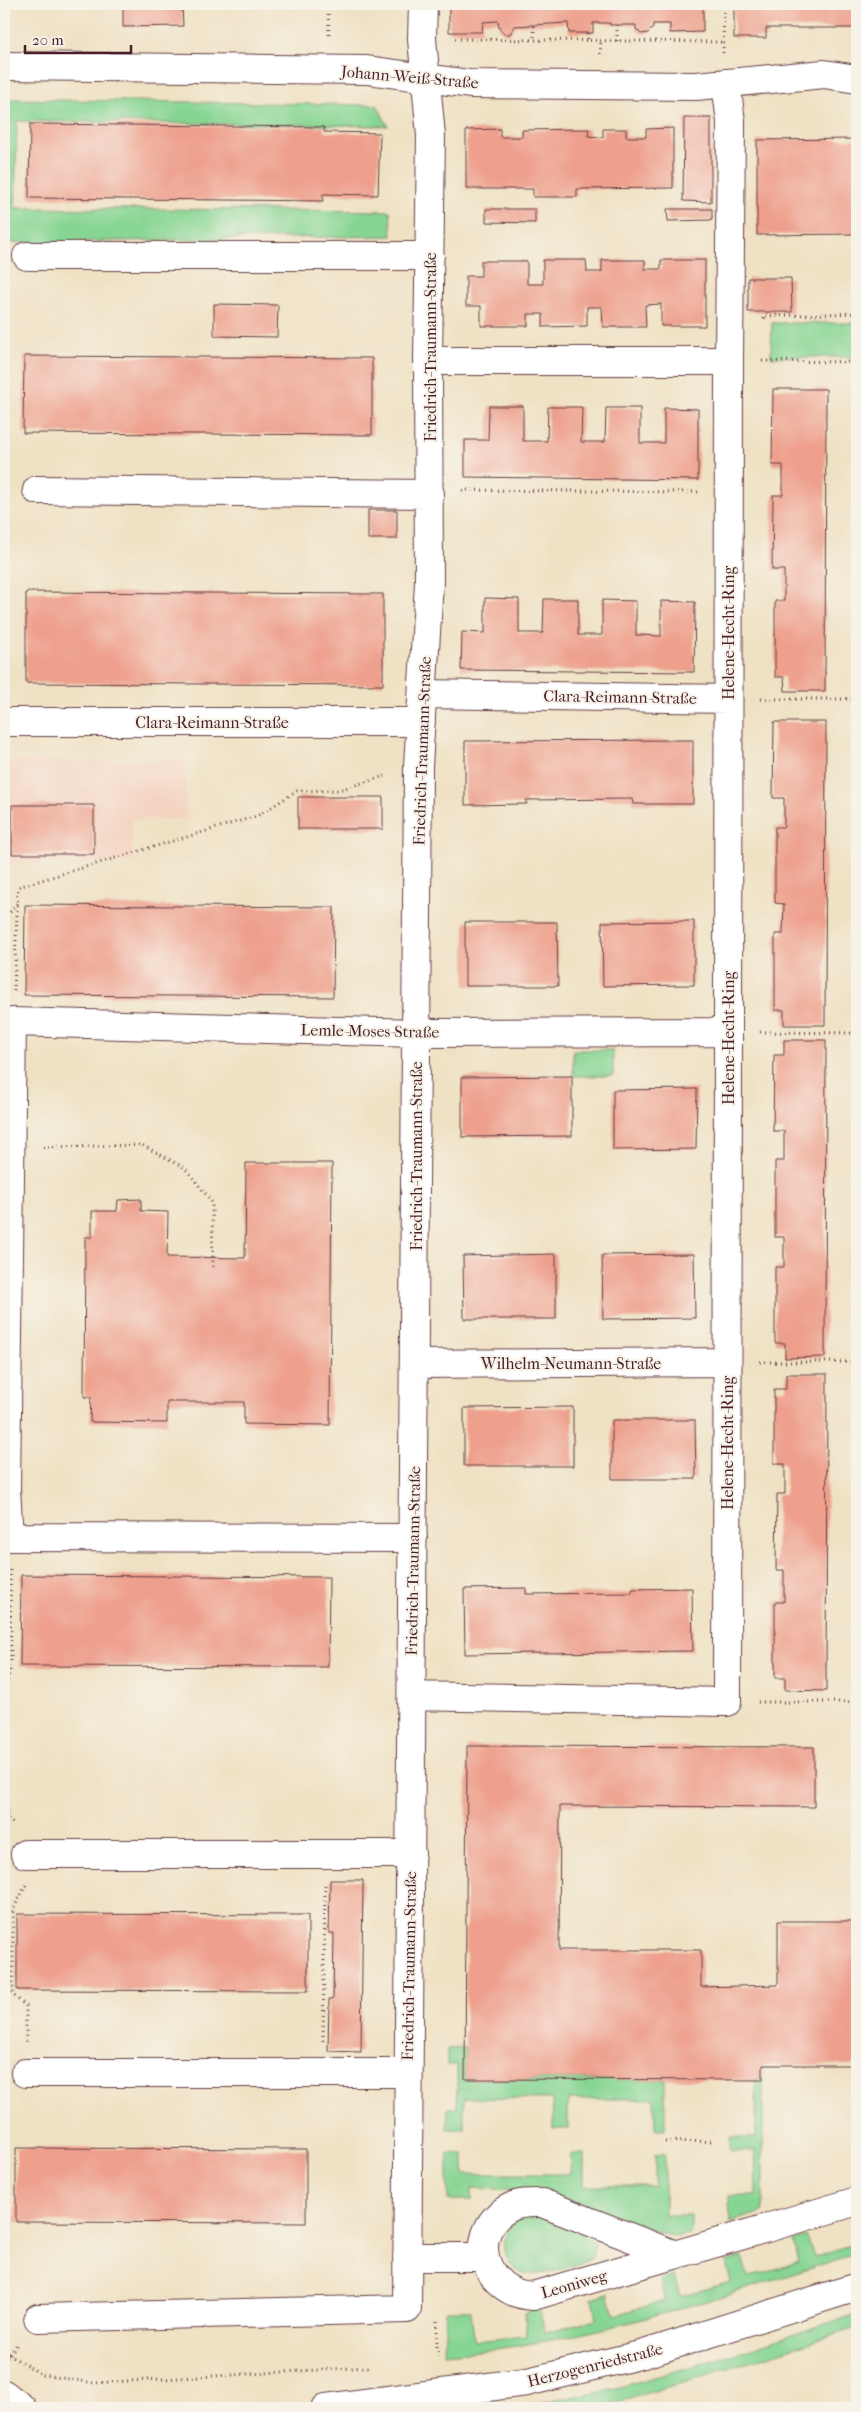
<svg xmlns="http://www.w3.org/2000/svg" width="861" height="2412" font-family="'IM FELL French Canon',serif">
  <style>
    .built { fill: #f4d3c1 }
    .green { fill: #87d593; stroke: #687a5f }
    .building { fill: #eea08d }
    .lines { fill: none; stroke-linecap: round; stroke-linejoin: round }
    .minor-casing { stroke: #633c42; stroke-width: 30 }
    .path { stroke: #633c42; stroke-width: 3; stroke-dasharray: 1 4; stroke-linecap: butt }
    .minor { stroke: #fff; stroke-width: 28 }
    .labels { text-anchor: middle; dominant-baseline: central; stroke-width: 4; stroke-linejoin: round; paint-order: stroke }
    .street-label { font-size: 16px; fill: #4a1f2b; stroke: #f7f3e8 }
  </style>
  <rect width="100%" height="100%" fill="#f7f3e8"/>
  <filter id="ink" filterUnits="userSpaceOnUse"><feTurbulence type="fractalNoise" baseFrequency=".02" numOctaves="2"/><feDisplacementMap in="SourceGraphic" scale="10" xChannelSelector="R" yChannelSelector="G"/><feConvolveMatrix kernelMatrix="1 2 1 2 8 2 1 2 1" color-interpolation-filters="sRGB"/></filter>
  <filter id="wash" filterUnits="userSpaceOnUse"><feTurbulence type="fractalNoise" baseFrequency=".0096" numOctaves="4" result="noise"/><feDisplacementMap in="SourceGraphic" scale="20" xChannelSelector="R" yChannelSelector="G"/><feGaussianBlur stdDeviation="1.12" result="paint"/><feColorMatrix in="noise" values="0 0 0 0 0 0 0 0 0 0 0 0 0 0 0 0 0 1.4 0 .05"/><feComposite in="paint" operator="in"/></filter>
  <g filter="url(#wash)">
    <rect width="100%" height="100%" fill="#efe1c3"/>
    <path class="built" d="M185 760 186 819 132 820V862L4 863V762Z"/>
    <path class="green" d="M4 99 377 105 388 126 17 121 15 208 390 211 392 236 4 243Z
      M772 323H857V357H771Z
      M573 1050H613V1076H573Z
      M465 2048V2079L665 2080V2129H655L654 2099H568V2129H553L552 2099 464 2098V2129H447L448 2108H457V2065H447V2049Z
      M756 2080H763V2212L730 2222 729 2195H756L755 2151H730V2137L756 2138Z
      M448 2153 464 2154V2174H570L571 2154H584V2186H655V2154H665V2215H691V2233L678 2237 665 2234 541 2191 472 2188V2200H448Z
      M532 2214 588 2234 595 2245 591 2259C575 2266 539 2278 523 2273 500 2265 499 2232 518 2219 522 2216 528 2215 532 2214Z
      M807 2237 814 2257 857 2243V2253C725 2296 583 2345 444 2354L446 2310H471L474 2341 527 2336 525 2313 539 2309 545 2332 596 2319 592 2298 608 2293 614 2315 665 2301 660 2280 674 2276 680 2296 731 2282 726 2262 742 2257 748 2277 799 2262 793 2241Z
      M857 2314V2328L629 2399 589 2408H517L620 2387 717 2359Z"/>
    <g id="blocks">
      <path class="building" d="M123 4H182L183 26 123 27Z
        M449 4H703V32L670 33V24H653V28L648 33 641 34 636 29V25H610V23H593V33H569L568 23 515 26 510 34H504L499 28 498 21 483 22 482 32H449Z
        M734 4H857V37H854V28H766V38H734Z
        M684 118H711V202L683 201Z
        M30 124 324 127V132L380 133 378 195 323 194V201L29 198Z
        M673 128V188L577 189V197H533V189H466V130L500 129V137H522V130L589 129 588 136 603 137V129H626V137H646V129Z
        M857 139V234L757 235V140Z
        M486 209H535V223L486 222Z
        M667 209H712V220L668 221Z
        M543 260H586L587 272H602V260H645V269H661V260H705V326H661V304L645 305 646 327H603L602 307H587V326L543 327V314H528V326H481V306H466V276H481V261H527V284H543Z
        M748 278H791L792 312H748Z
        M214 304 278 305 277 337 214 336Z
        M24 356 372 358V435L23 433Z
        M773 389H826L825 691H785L784 677H775V601H784V570H772L773 495H783V465H772Z
        M489 406H523V441H547L548 407H582L581 442H605L606 408H640V443H664V408L698 409V480L465 477V440H488Z
        M368 510H397V539H368Z
        M26 592 383 594V685L26 683Z
        M485 598 519 599V633H543L544 599H578V635H602V600L636 601V635L661 636V601L695 602 694 672 461 670 462 632 485 633Z
        M774 722H826L825 1025H784V1010H775V934H783L784 904 775 903V827H784V798H773Z
        M693 740V804H633L632 799 526 800 527 804 465 805V741Z
        M298 797H383V829H298Z
        M12 805H94V854H12Z
        M25 905 334 907 333 997 24 995Z
        M694 921V985L603 986 602 922Z
        M465 922H557L558 986H465Z
        M784 1040H826L825 1357 785 1358V1343H775V1267H784V1237H775V1161H784V1131H773L774 1055H784Z
        M572 1076V1136L462 1137V1077Z
        M697 1089 696 1149 613 1150V1090Z
        M246 1163H332L330 1425 244 1424V1402H167V1423L90 1422 91 1397H84L85 1237H92V1211H117L118 1200 141 1199V1211L168 1212 167 1257 245 1258Z
        M556 1254V1319H464L463 1256Z
        M694 1254 695 1318 603 1319 602 1255Z
        M786 1374H827L826 1691 785 1690V1678H775V1602H784V1570H776L777 1494H785V1464H774V1389H786Z
        M573 1407V1466H464V1408Z
        M612 1420H695L696 1479H612Z
        M21 1575 329 1577 328 1667 20 1666Z
        M526 1588V1594L632 1593V1589L692 1588 693 1651 465 1654 464 1589Z
        M467 1746 814 1747V1807L560 1806 559 1950H701V1987L778 1985V1921H857V2065H763V2080L465 2079Z
        M330 1880H363L361 2052 328 2051 329 1999H333L334 1933H329Z
        M17 1914 308 1915V1991L17 1990Z
        M16 2148 306 2149V2223L16 2222Z"/>
    </g>
  </g>
  <g filter="url(#ink)">
    <use href="#blocks" fill-opacity="0" stroke="#633c42" stroke-width="1"/>
    <g class="lines">
      <defs>
        <path id="minor" d="M4 66 367 70 470 84 696 86 824 74 857 79
          M726 83 731 122 729 361
          M27 256H430
          M37 490 430 494
          M423 694 728 699
          M4 722H421
          M415 1364 727 1362
          M413 1538 9 1537 6 1489 12 1022 417 1033 728 1032
          M412 1696 727 1702 729 361H428
          M25 1854H411
          M25 2073H408
          M673 2254 542 2203C532 2203 521 2202 511 2207 464 2230 483 2294 533 2296 641 2264 750 2234 857 2201
          M407 2257H484
          M38 2318 407 2309 418 766 429 583 428 361 431 136 422 39 423 4
          M4 2394 22 2408
          M326 2408 527 2382 644 2354 857 2287"/>
      </defs>
      <use href="#minor" class="minor-casing"/>
      <path class="path" d="M328 4 329 37
        M534 26V40
        M587 33 588 40
        M455 39 722 42
        M617 41V25
        M723 53 724 4
        M600 54 601 41
        M764 319V316L857 313
        M762 361 857 362
        M462 490 698 492
        M761 699H857
        M4 920 17 903
        M14 991 18 887 257 816 297 791 339 790 385 776
        M760 1032 857 1033
        M43 1147 142 1145 185 1168 212 1202 213 1268
        M760 1362H857
        M10 1570 11 1666 7 1682V1818L14 1825
        M758 1702H857
        M26 1885 13 1910V1995L26 2006V2042
        M323 2041 325 1885
        M665 2142 713 2141
        M437 2321V2360
        M4 2352 43 2375 94 2383 368 2367
        M4 2362 18 2343"/>
      <use href="#minor" class="minor"/>
    </g>
  </g>
  <g class="labels">
    <g class="street-label">
      <text transform="translate(410 77) rotate(5)">Johann-Weiß-Straße</text>
      <text transform="translate(430 347) rotate(-90)">Friedrich-Traumann-Straße</text>
      <text transform="translate(728 633) rotate(-90)">Helene-Hecht-Ring</text>
      <text transform="translate(620 697) rotate(1)">Clara-Reimann-Straße</text>
      <text x="212" y="722">Clara-Reimann-Straße</text>
      <text transform="translate(422 751) rotate(-88)">Friedrich-Traumann-Straße</text>
      <text transform="translate(370 1031) rotate(1)">Lemle-Moses-Straße</text>
      <text transform="translate(728 1038) rotate(-90)">Helene-Hecht-Ring</text>
      <text transform="translate(416 1156) rotate(-90)">Friedrich-Traumann-Straße</text>
      <text x="571" y="1363">Wilhelm-Neumann-Straße</text>
      <text transform="translate(727 1443) rotate(-90)">Helene-Hecht-Ring</text>
      <text transform="translate(413 1561) rotate(-89)">Friedrich-Traumann-Straße</text>
      <text transform="translate(409 1966) rotate(-89)">Friedrich-Traumann-Straße</text>
      <text transform="translate(574 2284) rotate(-16)">Leoniweg</text>
      <text transform="translate(595 2365) rotate(-14)">Herzogenriedstraße</text>
    </g>
  </g>
  <rect width="861" height="2412" fill="none" stroke="#f7f3e8" stroke-width="20"/>
  <path d="M25 45v8h106v-8" fill="none" stroke="#4a1f2b" stroke-width="2.5"/>
  <text x="32" y="45" font-size="15" fill="#4a1f2b" stroke="#f7f3e8" stroke-width="4" paint-order="stroke">20 m</text>
</svg>
